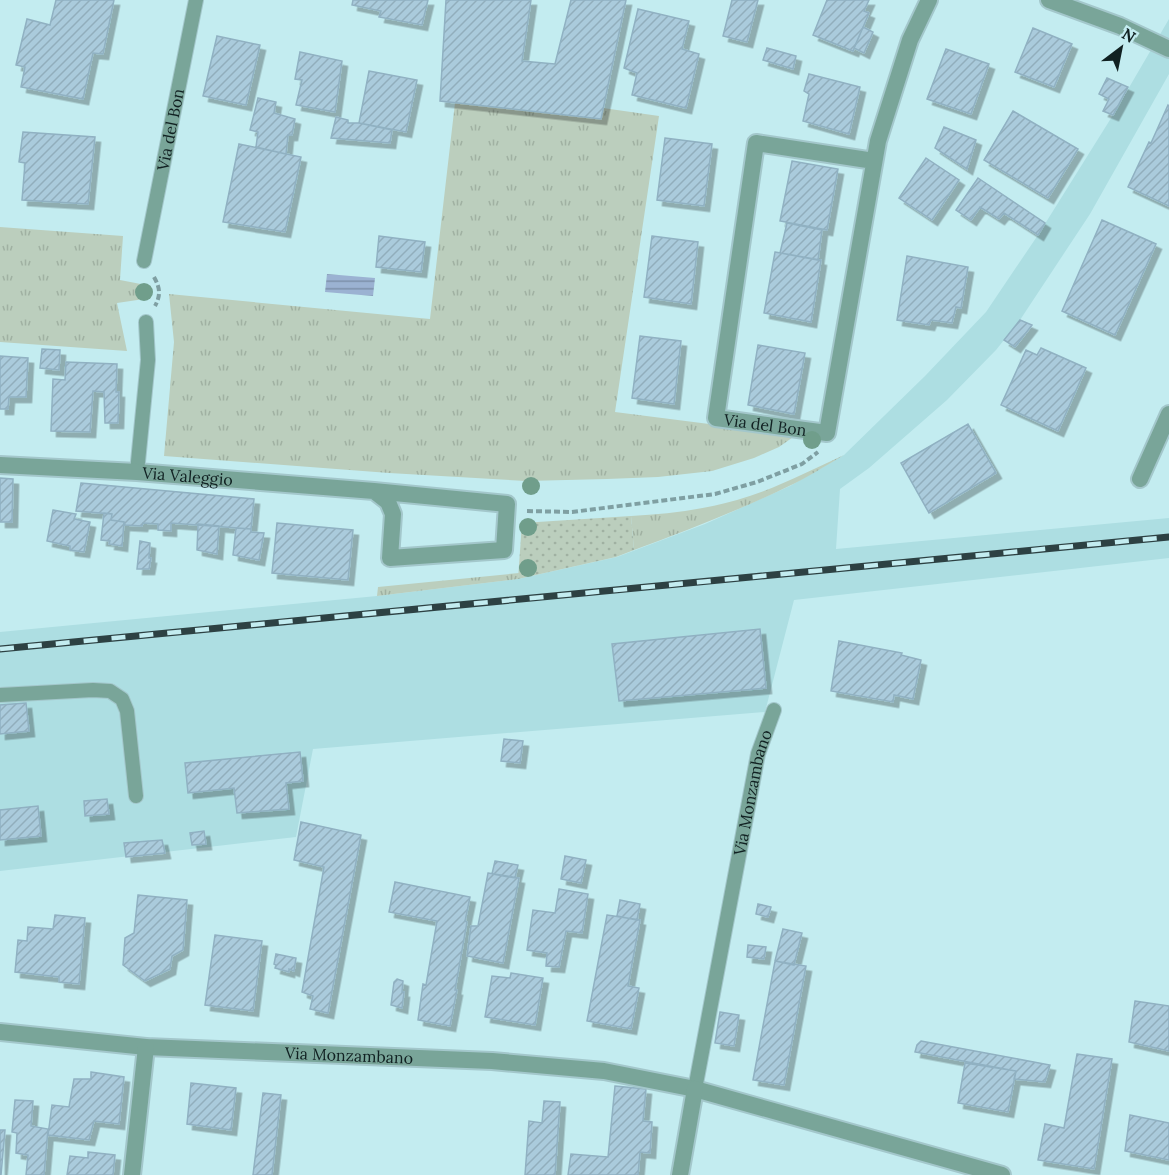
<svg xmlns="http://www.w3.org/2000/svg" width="1169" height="1175" font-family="Lora,serif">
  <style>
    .built { fill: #addee2 }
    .grass { fill: url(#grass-tufts) }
    .park { fill: url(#park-dots) }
    .water { fill: url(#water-rules) }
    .building { fill: url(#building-hatch); stroke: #90b1c2; stroke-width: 1.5; filter: url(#shadow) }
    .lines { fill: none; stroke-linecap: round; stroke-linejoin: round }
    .service-casing { stroke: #a3c7cb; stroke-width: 16 }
    .minor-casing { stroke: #a3c7cb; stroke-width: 20 }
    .tertiary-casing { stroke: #a3c7cb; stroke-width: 20 }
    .path { stroke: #7f9fa2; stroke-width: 4; stroke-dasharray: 6 3; stroke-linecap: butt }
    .service { stroke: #79a599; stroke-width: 14 }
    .minor { stroke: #79a599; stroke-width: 16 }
    .tertiary { stroke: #79a599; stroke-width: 16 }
    .rail-casing { stroke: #2d4143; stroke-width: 7 }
    .rail { stroke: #c3ecf0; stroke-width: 4.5; stroke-dasharray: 14; stroke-linecap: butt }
    .tree { fill: #709e8b }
    .labels { text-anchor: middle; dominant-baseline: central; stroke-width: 5; stroke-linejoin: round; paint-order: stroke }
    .street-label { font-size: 16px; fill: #112122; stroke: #c3ecf0 }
  </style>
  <defs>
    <pattern id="grass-tufts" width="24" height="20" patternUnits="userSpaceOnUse" patternTransform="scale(1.5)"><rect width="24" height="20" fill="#bbcebd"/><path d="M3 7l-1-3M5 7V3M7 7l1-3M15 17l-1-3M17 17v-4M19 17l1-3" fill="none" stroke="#a0b1a2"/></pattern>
    <pattern id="park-dots" width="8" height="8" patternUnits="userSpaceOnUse" patternTransform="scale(1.5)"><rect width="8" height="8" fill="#bbcebd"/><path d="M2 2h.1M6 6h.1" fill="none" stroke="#a0b1a2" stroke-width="1.8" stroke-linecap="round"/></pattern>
    <pattern id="water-rules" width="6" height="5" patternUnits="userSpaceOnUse" patternTransform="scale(1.5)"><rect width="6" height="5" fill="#9bb2d2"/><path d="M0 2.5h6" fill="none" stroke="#7d90aa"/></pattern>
    <pattern id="building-hatch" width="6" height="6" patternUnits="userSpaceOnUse" patternTransform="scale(1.5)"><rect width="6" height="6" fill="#aacbdc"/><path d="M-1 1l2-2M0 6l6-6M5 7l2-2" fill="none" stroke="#91aebc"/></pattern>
    <filter id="shadow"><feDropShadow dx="5.5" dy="5.5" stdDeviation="0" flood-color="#0004"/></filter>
  </defs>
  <rect width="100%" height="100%" fill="#c3ecf0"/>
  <path class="built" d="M1169 19V74L1090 214 1020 320 996 350 947 400 869 468 840 489 836 549 1169 518V558L794 600 765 712 313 749 296 837 0 871V632L377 596 518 579 617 557 705 524 790 486 844 455 925 376 986 312 1038 235 1113 115Z"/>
  <path class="grass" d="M455 103 601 119 603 108 659 116 615 412 796 435 779 447 754 458 712 471 658 477 607 479 526 481 389 473 164 456 174 342 169 294 430 319Z
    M0 227 123 236 120 280 151 286V298L117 303 127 351 0 342Z
    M844 455C825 466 807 478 787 487 737 511 686 531 634 550L631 516C667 514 702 510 737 500 773 490 809 471 844 455Z
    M519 573 518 579 377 596 378 587Z"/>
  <path class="park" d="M631 516 634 550 616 557 518 579 522 523Z"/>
  <path class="water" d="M327 274 375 278 373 296 325 292Z"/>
  <path class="building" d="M56 0H114L103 54 93 53 83 99 21 87 25 67 16 65 27 19 50 25Z
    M353 0H428L422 25 379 17 381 11 352 5Z
    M446 0H531L522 61 555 64 571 0H626L601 119 440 101Z
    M732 0H758L747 42 723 36Z
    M827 0H869L864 11 869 13 853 51 813 35Z
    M638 9 689 21 682 49 699 54 686 108 632 95 637 73 624 68Z
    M863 27 873 32 864 53 854 48Z
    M1033 28 1072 44 1054 87 1015 72Z
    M217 36 260 45 246 105 203 96Z
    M767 48 796 56 793 69 763 60Z
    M946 49 989 64 971 114 927 99Z
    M300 52 342 61 335 112 296 105 302 80 295 79Z
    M369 71 417 80 406 132 359 123Z
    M809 74 860 87 849 134 803 121 809 94 804 91Z
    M1107 78 1128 87 1113 115 1103 111 1109 99 1099 94Z
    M258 98 276 102 274 113 295 119 292 135H288L286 154 256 147 258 132 250 130Z
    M1168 105 1169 106V206L1128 187 1149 142 1151 143Z
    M1013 111 1078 149 1048 198 984 160Z
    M336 117 348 120V123H359L392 130 390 143 331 138Z
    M944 127 976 140 967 169 935 148Z
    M23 132 95 137 88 204 22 200 25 163 19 162Z
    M665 138 712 144 704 206 657 200Z
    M239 144 301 157 285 232 223 222Z
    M926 158 959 180 932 220 899 198Z
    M792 161 838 169 827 230 780 221Z
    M978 178 1045 223 1038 235 1004 213 999 219 980 207 971 220 956 210Z
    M1102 220 1156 244 1115 335 1062 311Z
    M787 223 822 230 818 260 780 253Z
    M379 236 425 242 421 272 376 267Z
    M652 236 698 242 691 304 644 297Z
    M775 252 821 260 811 322 764 313Z
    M907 256 968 267 961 308 956 307 952 323 931 320 929 325 897 320Z
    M1020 320 1032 325 1015 347 1004 340Z
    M640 336 681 341 674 404 632 398Z
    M758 345 805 353 794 414 748 405Z
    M1041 348 1086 368 1058 431 1001 405 1026 350 1037 355Z
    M42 349 60 350 59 370 40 368Z
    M0 356 28 358 26 397H9L8 409H0Z
    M66 362 117 364 116 392H119L118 423H105L104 392 93 391 90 432 51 431 53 379 65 380Z
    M968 424 996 473 929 513 901 463Z
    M0 478 13 479 12 522H0Z
    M81 483 254 499 251 529 171 523V531L158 530V524L143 523 142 526 125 525 124 522 111 520 112 514 76 511Z
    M53 510 76 514 74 519 90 522 84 552 70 550V546L47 541Z
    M104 513 112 514 111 520 124 522 122 546 109 544 110 541 101 540Z
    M277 523 353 530 348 580 272 573Z
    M198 524 219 526 217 554 197 550Z
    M236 528 251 529V532L264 533 259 560 233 555Z
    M140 541 150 543 149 558H151L149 569H137Z
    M760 629 766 688 619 701 612 644Z
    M839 641 902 653 901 655 921 660 913 699 894 695 893 702 831 691Z
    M26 703 29 731 0 734V705Z
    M504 739 523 741 520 763 501 761Z
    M300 752 303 781 286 783 289 809 237 813 234 788 188 793 185 763Z
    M107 799 109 814 85 816 84 801Z
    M38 806 41 836 0 840V810Z
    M301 822 361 835 328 1013 310 1009 313 996 302 992 324 867 294 860Z
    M204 831 206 844 192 845 190 833Z
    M162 840 165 853 126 857 124 843Z
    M565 856 586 860 581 883 561 879Z
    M495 861 518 865 515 878 492 874Z
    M488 873 519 878 503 963 467 956 471 926H478Z
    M395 882 470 897 465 921 467 922 455 990H457L450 1026 418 1020 423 984 426 985 437 921 389 912Z
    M559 889 588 894 582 933 566 931 559 967 546 966 547 953 527 950 533 910 555 913Z
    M138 895 187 900 183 950 172 956 170 969 145 981 123 965 125 938 134 933Z
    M620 900 640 904 637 920 617 916Z
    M758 904 771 907 768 917 756 914Z
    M55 915 85 918 79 984 59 982V977L15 972 18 940 27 941 28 927 53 929Z
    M607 915 640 920 628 986 639 988 631 1029 587 1021Z
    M783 929 802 933 794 965 775 961Z
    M215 935 262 941 253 1011 205 1005Z
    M748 945 766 947 764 959 747 957Z
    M276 954 296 958 294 971 289 969V972L275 968 276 965 274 964Z
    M775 961 806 966 784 1085 753 1080Z
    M511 973 543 978 535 1025 485 1017 492 976 510 978Z
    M397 979 403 981 402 992H404L402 1008 391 1005 394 982Z
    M1135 1001 1169 1006V1051L1129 1042Z
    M720 1012 739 1015 734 1046 715 1043Z
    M921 1041 1050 1065 1045 1082 1014 1079 1016 1071 915 1052 917 1045Z
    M1077 1054 1112 1059 1094 1169 1038 1160 1045 1124 1064 1128Z
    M965 1063 1016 1071 1008 1112 958 1103Z
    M91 1072 124 1077 119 1124 94 1121 89 1140 48 1135 52 1105 69 1107 74 1079H91Z
    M191 1083 236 1088 231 1130 187 1124Z
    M615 1086 646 1089 643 1121 652 1122 650 1153 640 1152 638 1175H568L571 1154 608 1157Z
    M263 1093 281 1095 272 1175H253Z
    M15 1100 33 1101 31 1126 48 1129 44 1175H26L28 1155 16 1153 17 1133 12 1132Z
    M544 1101 560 1102 555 1175H525L529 1121 542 1123Z
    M1130 1115 1169 1123V1160L1125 1151Z
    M0 1130H5L1 1175H0Z
    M88 1152 115 1155 113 1175H67L70 1156 88 1158Z"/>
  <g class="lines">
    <defs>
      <g id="service">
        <path id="s1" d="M144 261 196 0"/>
        <path d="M137 472 148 360 146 322"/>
        <path d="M0 695 93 690 110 691 122 699 127 711 136 796"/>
        <path id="s2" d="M695 1089 758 754 774 710"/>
      </g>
      <g id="minor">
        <path id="s3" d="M874 161 756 143 716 418 827 433 878 141 910 40 929 0"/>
        <path id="s4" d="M0 465 137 472 374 491 507 504 504 550 390 558 393 514 388 502 374 491"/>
        <path d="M1140 479 1169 414"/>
        <path id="s5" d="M0 1032 146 1047 492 1061 604 1071 695 1089 1002 1175"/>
        <path d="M132 1175 146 1047"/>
        <path d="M680 1175 695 1089"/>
      </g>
      <path id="tertiary" d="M1049 0 1120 26 1169 49"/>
    </defs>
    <use href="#service" class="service-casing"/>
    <use href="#minor" class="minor-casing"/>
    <use href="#tertiary" class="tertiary-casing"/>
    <path class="path" d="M154 277C160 288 161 295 155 306
      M527 511 572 512 715 494 757 482 802 464 818 452"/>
    <use href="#service" class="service"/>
    <use href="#minor" class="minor"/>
    <use href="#tertiary" class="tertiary"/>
    <defs>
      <path id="rail" d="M0 649 1169 537"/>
    </defs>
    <use href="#rail" class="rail-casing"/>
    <use href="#rail" class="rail"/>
  </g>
  <g class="tree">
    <circle cx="144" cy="292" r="9"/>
    <circle cx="812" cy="440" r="9"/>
    <circle cx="531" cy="486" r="9"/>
    <circle cx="528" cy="527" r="9"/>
    <circle cx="528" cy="568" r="9"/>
  </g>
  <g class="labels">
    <g class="street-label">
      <text stroke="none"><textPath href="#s1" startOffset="134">Via del Bon</textPath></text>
      <text stroke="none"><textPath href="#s3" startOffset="447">Via del Bon</textPath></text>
      <text stroke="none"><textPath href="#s4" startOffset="188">Via Valeggio</textPath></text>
      <text stroke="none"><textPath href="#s2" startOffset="302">Via Monzambano</textPath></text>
      <text stroke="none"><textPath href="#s5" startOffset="350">Via Monzambano</textPath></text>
    </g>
  </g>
  <g transform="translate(1121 48) rotate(32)" stroke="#c3ecf0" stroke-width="4.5" paint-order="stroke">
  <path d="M0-4.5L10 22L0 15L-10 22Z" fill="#112122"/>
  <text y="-9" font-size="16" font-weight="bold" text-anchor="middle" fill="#112122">N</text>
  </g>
</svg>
